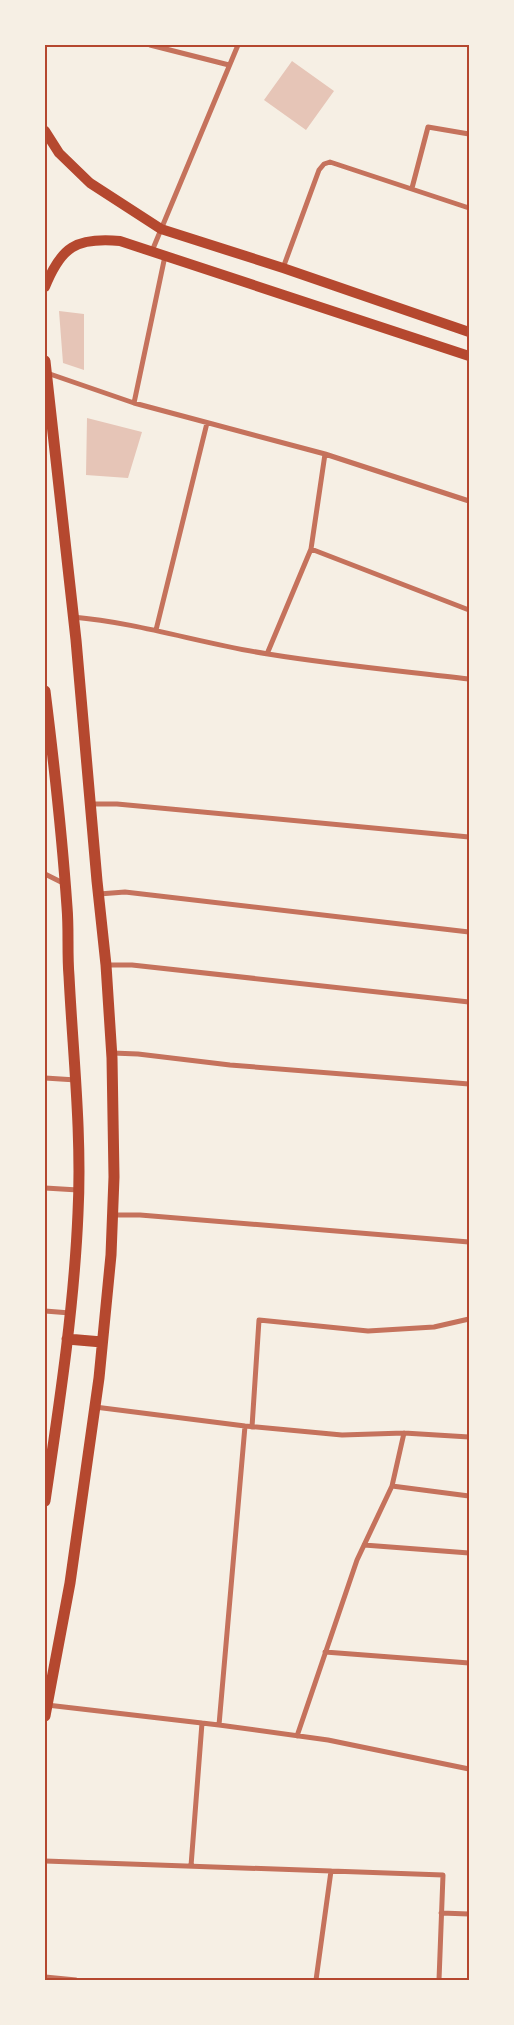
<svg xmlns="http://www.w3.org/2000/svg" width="514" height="2025" font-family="'Source Sans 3',sans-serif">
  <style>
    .building { fill: #e6c5b7 }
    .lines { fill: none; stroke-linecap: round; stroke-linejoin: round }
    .minor { stroke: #c5725c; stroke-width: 5 }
    .secondary { stroke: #b5482f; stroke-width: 10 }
    .primary { stroke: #b5482f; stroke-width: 11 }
    .neatline { fill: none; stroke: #b5482f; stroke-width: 2 }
  </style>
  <rect width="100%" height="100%" fill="#f6efe4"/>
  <path class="building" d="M292 61 334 91 306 130 264 100Z
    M59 311 84 314V370L63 363Z
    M87 418 142 432 128 478 86 475Z"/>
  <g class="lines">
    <path class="minor" d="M150 45 229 65
      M412 188 428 127 469 134
      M152 251 238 45
      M283 268 319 170 324 164 330 162 469 208
      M47 373 134 403 325 454 469 501
      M134 403 165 256
      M311 549 469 610
      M73 617C140 623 203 644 268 654 335 665 402 671 469 679
      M156 630 207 423
      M267 654 311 549 325 454
      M91 804H117L469 837
      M45 874 65 884
      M99 894 125 892 469 932
      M107 965H132L469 1002
      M112 1053 138 1054 230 1065 469 1084
      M45 1078 76 1080
      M45 1188 78 1190
      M113 1215H140L469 1242
      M45 1311 70 1313
      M95 1407 245 1426 342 1435 404 1433 469 1437
      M252 1427 259 1320 368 1331 434 1327 469 1319
      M392 1486 469 1496
      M364 1545 469 1553
      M325 1652 469 1663
      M47 1705 219 1725 328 1740 469 1769
      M219 1725 245 1426
      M297 1736 357 1560 392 1486 404 1433
      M45 1861 443 1875 439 1980
      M191 1866 202 1723
      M441 1913 469 1914
      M45 1977 76 1980
      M316 1980 331 1871"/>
    <path class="secondary" d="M45 131 59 153 90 183 161 229 283 268 469 332
      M45 287C61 247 76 237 120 241L469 356"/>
    <path class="primary" d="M45 361 76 640 97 881 106 965 112 1058 114 1177 111 1255 99 1378 70 1583 45 1716
      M45 691C54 763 62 835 67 907 69 930 67 953 69 976 73 1055 82 1134 78 1213 74 1309 59 1406 45 1501
      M67 1339 102 1342"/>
  </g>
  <rect width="514" height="2025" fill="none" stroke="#f6efe4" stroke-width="92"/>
  <rect x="46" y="46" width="422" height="1933" class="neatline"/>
</svg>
